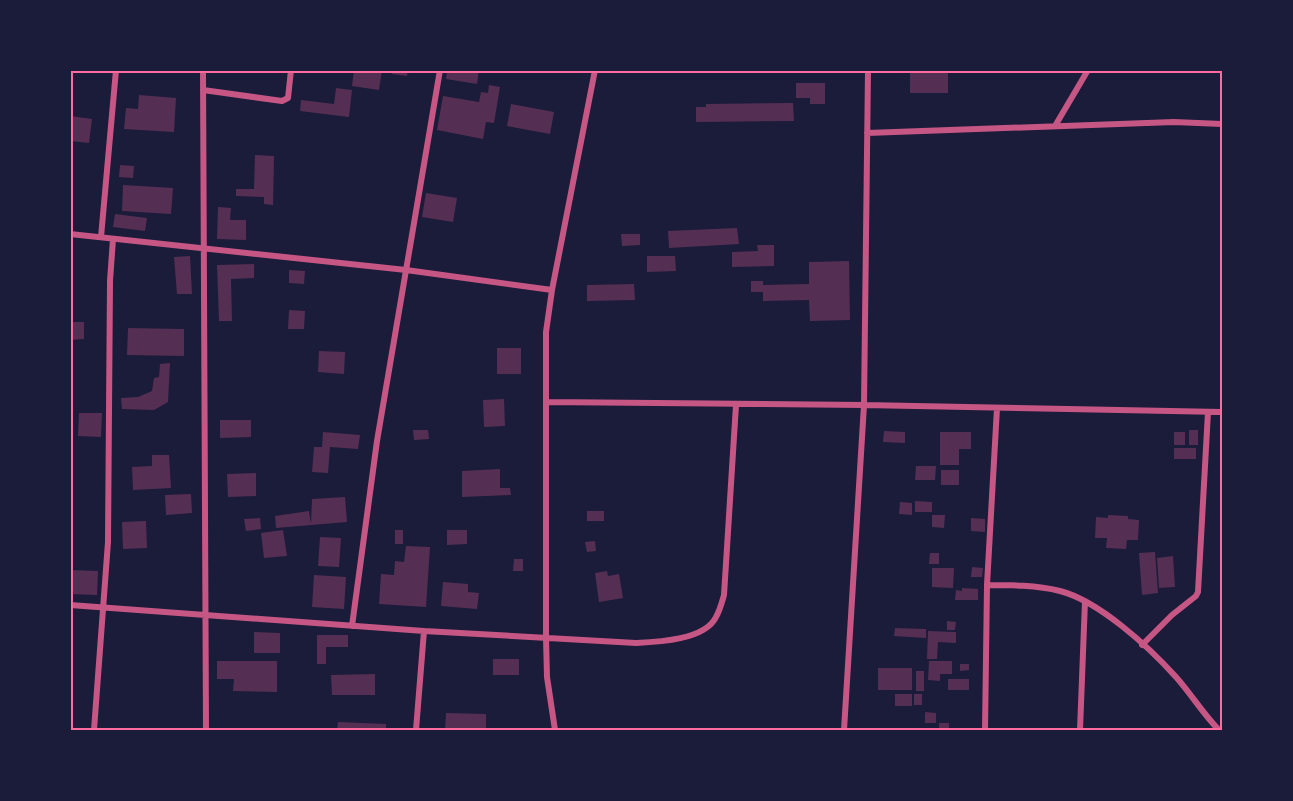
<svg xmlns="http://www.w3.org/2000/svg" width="1293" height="801" font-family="Ubuntu,sans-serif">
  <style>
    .building { fill: #542f53 }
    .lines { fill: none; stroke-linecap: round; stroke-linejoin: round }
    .minor { stroke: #c65784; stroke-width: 6 }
    .neatline { fill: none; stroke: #ff6b9d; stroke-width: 2 }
  </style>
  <rect width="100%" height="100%" fill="#1b1b3a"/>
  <path class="building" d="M354 70H382L379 90 352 86Z
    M393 70H408L407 76 392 74Z
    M447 70H479L477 84 446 79Z
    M910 70H948V93H910Z
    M796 83H825V104H810V98H796Z
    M489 85 500 87 494 123 486 122 483 139 437 130 443 96 479 102 481 92 488 93Z
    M336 88 352 90 349 117 300 111 301 100 334 104Z
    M139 95 176 98 174 132 124 129 126 108 138 109Z
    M793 103 794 121 696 122V107H706V104Z
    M511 104 554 112 550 134 507 126Z
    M70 116 92 119 89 143 70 141Z
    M255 155 274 156 273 205 264 204V197L236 196V189H254Z
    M120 165 134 166 133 178 119 177Z
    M123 185 173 188 171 214 122 211Z
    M426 193 457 198 453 222 422 217Z
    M218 207 231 208 230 220H246V240L217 239Z
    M115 214 147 218 145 231 113 227Z
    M737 228 739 244 669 248 668 231Z
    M621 234H640V245L622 246Z
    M757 245H774V266L732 267V252L758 251Z
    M190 256 192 294H177L174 257Z
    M647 256H675L676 271 647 272Z
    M849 261 850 320 810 321 809 300 763 301V292H751V281H763V285L809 284V262Z
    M254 264V278L231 279 232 321H219L217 265Z
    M289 270 305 271 304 284 289 283Z
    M634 284 635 300 587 301V285Z
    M289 310 305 311 304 329H288Z
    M70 322H84V339L70 340Z
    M128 328 184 329V356L127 355Z
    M497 348H521V374H497Z
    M319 351 345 352 344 374 318 372Z
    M170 363 168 402 154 410 122 409 121 398 138 397 152 391 154 378 159 377 160 364Z
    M504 399 505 426 484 427 483 400Z
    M79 413H102L101 437 78 436Z
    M220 420H251V437L220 438Z
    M413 430H428L429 439 414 440Z
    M1189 430H1198V445H1189Z
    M884 431 905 432V443L883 442Z
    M323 432 360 435 358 449 330 447 328 473 312 472 314 447H322Z
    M940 432H971V449H959V465H940Z
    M1174 432H1185V445H1174Z
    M1174 448H1196V459H1174Z
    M152 455H169L171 488 133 490 132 467 152 466Z
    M916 466H936L935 480H915Z
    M500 469V488H510L511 495 462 497V471Z
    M941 470H959V485H941Z
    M256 473V496L228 497 227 474Z
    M191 494 192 513 166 515 165 495Z
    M345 497 347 522 276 528 275 516 309 511 311 524 312 499Z
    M915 501 932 502V512H915Z
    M900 502 912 503V515L899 514Z
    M587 511H604V521H587Z
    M932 515H945L944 528 932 527Z
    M1108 515 1128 516V519L1139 520 1138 540H1127L1126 549 1106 548 1107 538H1095L1096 517 1108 518Z
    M260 518 261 529 246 531 244 519Z
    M971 518 985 519V532L971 531Z
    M146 521 147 548 123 549 122 522Z
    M283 530 287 556 264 558 261 533Z
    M395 530H403V544H395Z
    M447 530H467V544L447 545Z
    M320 537 341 538 339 567 318 566Z
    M595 541 596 551 587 552 585 542Z
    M406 546 430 547 426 607 379 604 381 574 394 575 395 561 404 562Z
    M1155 552 1158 593 1142 595 1139 553Z
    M930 553H939V564H929Z
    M1173 556 1175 587 1159 588 1157 558Z
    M514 559H523V571H513Z
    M972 567 983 568 982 577H971Z
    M932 568H954L953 588 932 587Z
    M70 570 98 571 97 595 70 594Z
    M607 571 608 576 619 574 623 598 599 602 595 573Z
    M314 575 346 577 344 609 312 607Z
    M443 582 468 584V592L479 593 477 609 441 606Z
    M962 588 978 589V600H955L956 590 962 591Z
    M947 621 956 622 955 630H947Z
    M895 628 926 629V638L894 636Z
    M928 631 956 632V643L938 642 937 659H927Z
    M254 632 280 633V653H254Z
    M317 635H348V647H326V664H317Z
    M493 659H519V675H493Z
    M217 661H277V692L233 691 234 679H217Z
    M929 661H952V674H940V681L928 680Z
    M960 664H969V670L960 671Z
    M878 668H912V690H878Z
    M916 671H924V691H916Z
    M375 674V695H332L331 675Z
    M948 679H969V690H948Z
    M895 694H912V706H895Z
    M914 694H922V705H914Z
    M925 712 936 713V723H925Z
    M446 713 486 714V730H445Z
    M338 722 386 724V730H337Z
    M939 723H949V730H939Z"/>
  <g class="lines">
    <path class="minor" d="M203 70 206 730
      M203 90 282 101 288 98 291 70
      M1055 126 1088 70
      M867 133 1174 122 1222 124
      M70 234 406 270 552 290
      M101 237 116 70
      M547 402 864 405 1222 412
      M987 585C1011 585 1036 585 1060 591 1099 601 1149 647 1176 677 1192 695 1203 714 1219 730
      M70 605 424 631 636 643C658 642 705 640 716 617 720 610 722 602 724 595L736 405
      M352 626 377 441 440 70
      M1142 645 1172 615 1196 596 1198 592 1208 412
      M94 730 108 542 110 281 113 239
      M416 730 424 631
      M555 730 547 677 546 638V332L552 290 595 70
      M844 730 864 405 868 70
      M985 730 987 585 997 408
      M1080 730 1085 601"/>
  </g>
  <rect width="1293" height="801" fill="none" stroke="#1b1b3a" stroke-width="144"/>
  <rect x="72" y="72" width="1149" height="657" class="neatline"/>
</svg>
